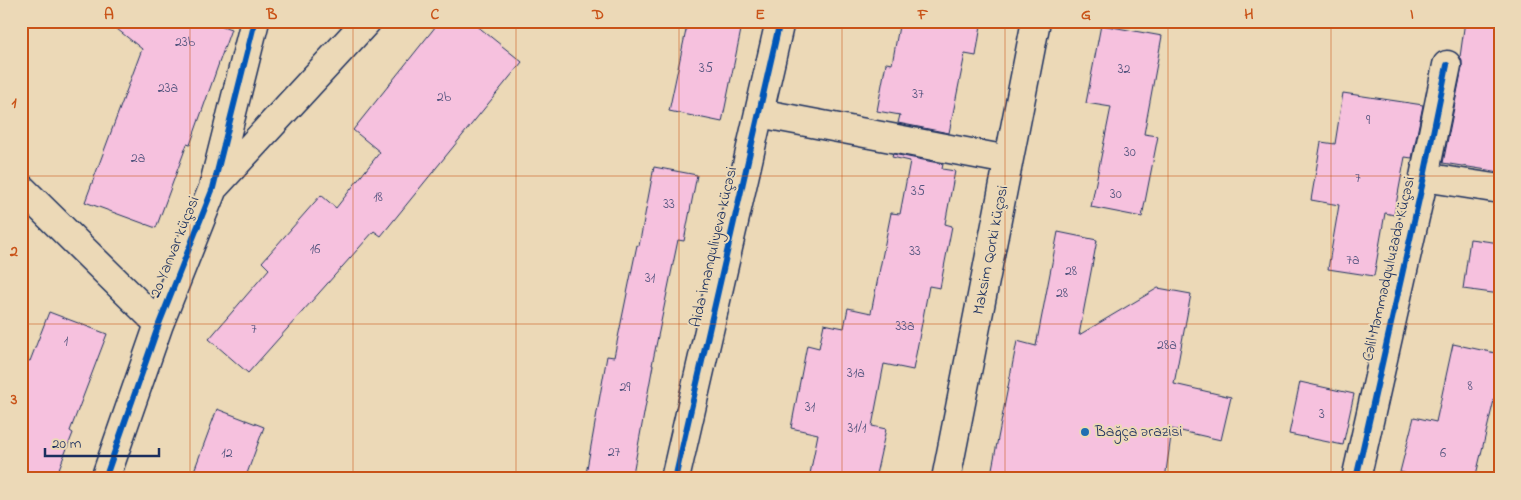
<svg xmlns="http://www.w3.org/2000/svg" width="1521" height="500" font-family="'Indie Flower',sans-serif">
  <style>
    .building { fill: #f6c1de; stroke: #1b2f5e }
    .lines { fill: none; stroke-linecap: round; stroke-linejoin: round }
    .minor-casing { stroke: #1b2f5e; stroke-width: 31 }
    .major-casing { stroke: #1b2f5e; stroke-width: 31 }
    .minor { stroke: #ecd9b7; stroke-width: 28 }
    .major { stroke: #ecd9b7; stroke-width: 28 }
    .cycleway-casing { stroke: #ecd9b7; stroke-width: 9 }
    .cycleway { stroke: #0057b8; stroke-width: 6 }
    .grid { fill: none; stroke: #c95318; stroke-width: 1; stroke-opacity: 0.55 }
    .poi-dot { fill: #1f6fb2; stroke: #ecd9b7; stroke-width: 2 }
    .labels { text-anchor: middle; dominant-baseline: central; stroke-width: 4; stroke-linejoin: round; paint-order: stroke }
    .number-label { font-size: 14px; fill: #52547e }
    .street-label { font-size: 16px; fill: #1b2f5e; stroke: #ecd9b7 }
    .poi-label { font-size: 16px; fill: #1b2f5e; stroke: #ecd9b7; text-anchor: start }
    .neatline { fill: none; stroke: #c95318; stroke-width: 2 }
    .grid-label { font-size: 16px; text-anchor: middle; font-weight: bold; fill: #c95318 }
  </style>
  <rect width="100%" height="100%" fill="#ecd9b7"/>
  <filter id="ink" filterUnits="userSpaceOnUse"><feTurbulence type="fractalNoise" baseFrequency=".02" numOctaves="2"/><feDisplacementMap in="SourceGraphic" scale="10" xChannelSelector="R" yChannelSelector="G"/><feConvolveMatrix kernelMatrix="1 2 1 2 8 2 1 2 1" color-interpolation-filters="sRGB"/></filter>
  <g filter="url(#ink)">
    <path class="building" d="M107 21H208L231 29 190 145 187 144 156 228 85 202 142 49Z
      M440 21H471L522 62 381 236 374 231 248 373 209 339 269 269 262 262 321 195 336 208 380 152 353 130Z
      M688 21H722L742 25 722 122 669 111Z
      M900 21H960L981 25 976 56 965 54 949 133 898 123 900 115 877 111 886 63 892 64Z
      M1465 21H1500V172L1443 163 1462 68V61L1460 57Z
      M1101 25 1162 36 1144 134 1158 136 1142 217 1091 207 1111 107 1086 103Z
      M1343 93 1423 105 1412 158 1405 157 1394 215 1385 213 1374 276 1328 269 1339 205 1311 200 1321 142 1335 144Z
      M893 154 943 164 942 169 955 171 945 224 952 226 940 288 929 286 913 370 884 364 872 426 886 429 875 479H809L818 434 791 428 807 345 819 348 824 324 844 328 848 308 871 313 891 213 900 214 910 161 892 157Z
      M654 167 697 175 684 241 678 240 652 365H653L632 479H610L586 474 607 356 614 357 637 245 639 246Z
      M1058 232 1097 240 1079 335 1158 288 1191 294 1174 384 1231 397 1221 440 1172 429 1165 479H990L1017 341 1036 346Z
      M1470 239 1500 243V294L1463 289Z
      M49 312 107 334 70 431 73 433 55 479H21V358L30 361Z
      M1453 344 1500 354V375L1475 479H1428L1400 472 1414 417 1436 422Z
      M1300 382 1354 394 1343 445 1289 434Z
      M217 409 264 427 245 479H191Z"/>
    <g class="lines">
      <defs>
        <path id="minor" d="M759 113 1008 160
          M1424 177 1500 189
          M216 185 367 21
          M21 188 159 324
          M105 479 159 324 213 188 255 21
          M675 479 780 21
          M1356 479 1424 177 1447 65"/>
        <path id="major" d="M946 479 1036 21"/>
      </defs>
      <use href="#minor" class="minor-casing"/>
      <use href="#major" class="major-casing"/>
      <use href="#minor" class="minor"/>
      <use href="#major" class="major"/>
      <defs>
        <path id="cycleway" d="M105 479 159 324 213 188 255 21
          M675 479 780 21
          M1356 479 1424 177 1447 65"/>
      </defs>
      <use href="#cycleway" class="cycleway-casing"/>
      <use href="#cycleway" class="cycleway"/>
    </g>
  </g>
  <path class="grid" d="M190 21V479M353 21V479M516 21V479M679 21V479M842 21V479M1005 21V479M1168 21V479M1331 21V479M21 176H1500M21 324H1500"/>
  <circle class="poi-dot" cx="1085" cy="432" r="5"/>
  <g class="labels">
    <g class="number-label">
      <text x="185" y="42">23b</text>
      <text x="706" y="68">35</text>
      <text x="1124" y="69">32</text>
      <text x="168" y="88">23a</text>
      <text x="918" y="94">37</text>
      <text x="444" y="97">2b</text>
      <text x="1368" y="120">9</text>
      <text x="1130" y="152">30</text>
      <text x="138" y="158">2a</text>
      <text x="1358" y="178">7</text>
      <text x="918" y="191">35</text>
      <text x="1116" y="194">30</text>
      <text x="378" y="197">18</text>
      <text x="669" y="204">33</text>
      <text x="315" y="249">16</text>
      <text x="915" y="251">33</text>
      <text x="1353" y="260">7a</text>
      <text x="1071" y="271">28</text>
      <text x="650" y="278">31</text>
      <text x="1062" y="293">28</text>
      <text x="905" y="326">33a</text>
      <text x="254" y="329">7</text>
      <text x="66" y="341">1</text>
      <text x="1167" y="345">28a</text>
      <text x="856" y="373">31a</text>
      <text x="1470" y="386">8</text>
      <text x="625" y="387">29</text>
      <text x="810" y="407">31</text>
      <text x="1322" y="414">3</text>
      <text x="857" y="428">31/1</text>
      <text x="614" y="452">27</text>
      <text x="227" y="453">12</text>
      <text x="1443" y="453">6</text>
    </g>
    <g class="street-label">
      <text transform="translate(175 247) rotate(-68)">20 Yanvar küçəsi</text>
      <text transform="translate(714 247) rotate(-77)">Aida İmanquliyeva küçəsi</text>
      <text transform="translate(991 250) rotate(-79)">Maksim Qorki küçəsi</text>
      <text transform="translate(1389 269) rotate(-77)">Cəlil Məmmədquluzadə Küçəsi</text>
    </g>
    <g class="poi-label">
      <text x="1095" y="432">Bağça ərazisi</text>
    </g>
  </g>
  <rect width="1521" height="500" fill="none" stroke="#ecd9b7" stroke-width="55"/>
  <path d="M45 448v8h114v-8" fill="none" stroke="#1b2f5e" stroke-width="2.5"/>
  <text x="52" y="448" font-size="15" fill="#1b2f5e" stroke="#ecd9b7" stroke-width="4" paint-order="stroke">20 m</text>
  <rect x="28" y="28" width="1466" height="444" class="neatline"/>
  <g class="grid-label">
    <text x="109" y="19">A</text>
    <text x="272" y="19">B</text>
    <text x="435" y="19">C</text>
    <text x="598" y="19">D</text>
    <text x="760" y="19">E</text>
    <text x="923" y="19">F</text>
    <text x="1086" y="19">G</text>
    <text x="1249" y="19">H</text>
    <text x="1412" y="19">I</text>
    <text x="14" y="107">1</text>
    <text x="14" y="256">2</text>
    <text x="14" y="404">3</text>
  </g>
</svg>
